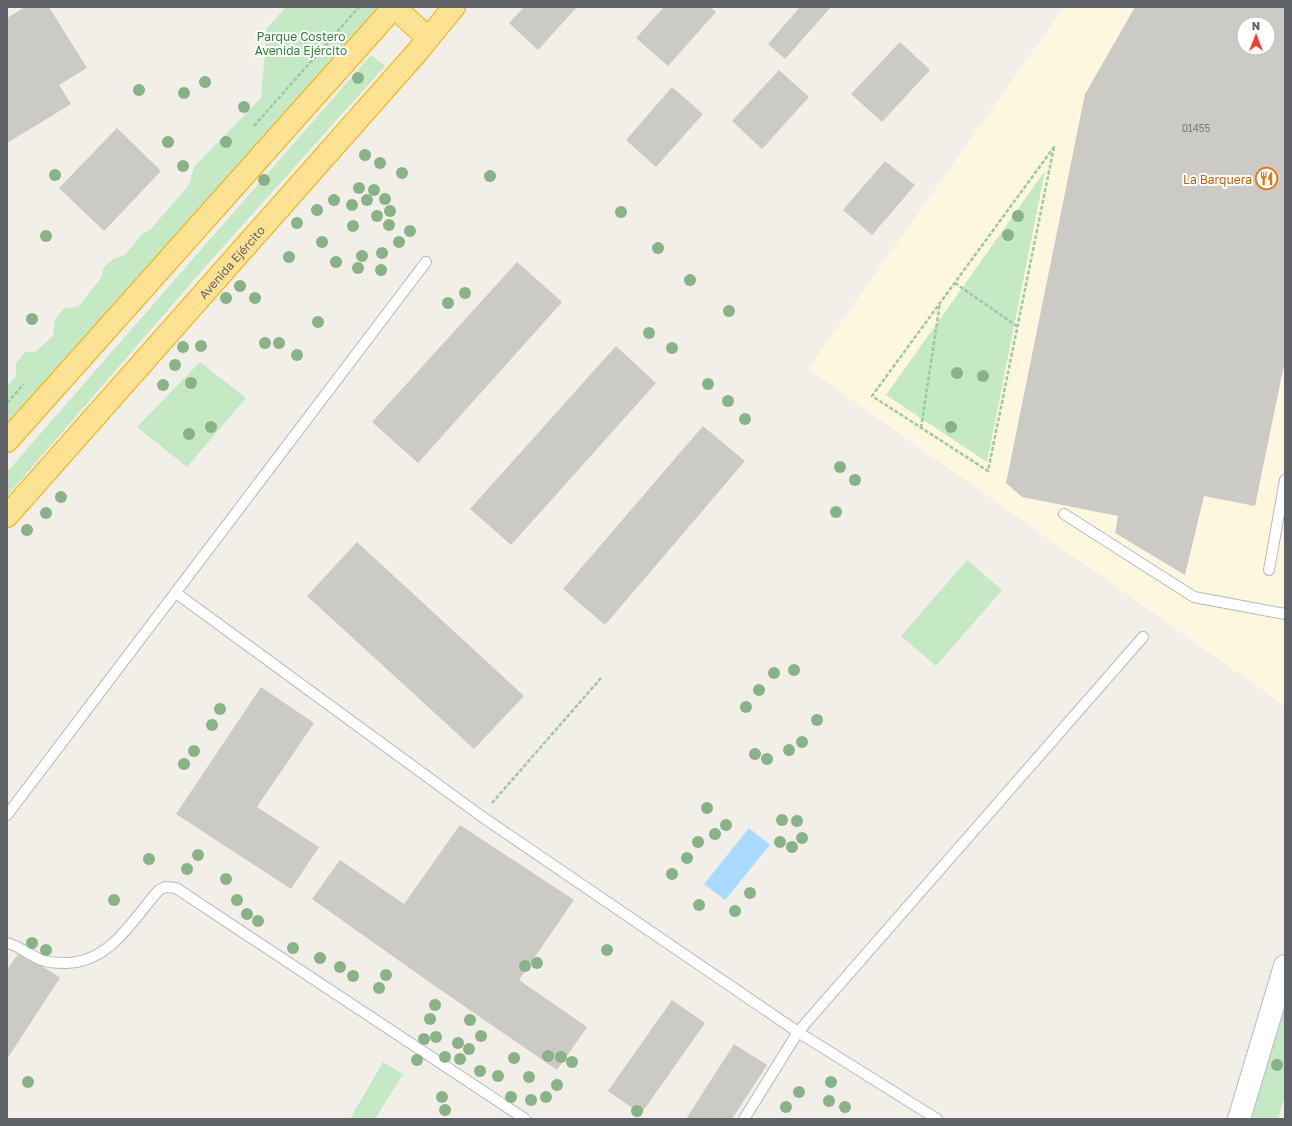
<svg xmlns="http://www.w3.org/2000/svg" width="1292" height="1126" font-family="'Golos Text',sans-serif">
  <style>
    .commercial { fill: #fef7e0; fill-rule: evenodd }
    .green { fill: #c5e8c5 }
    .water { fill: #aadaff }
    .building { fill: #cccac5; fill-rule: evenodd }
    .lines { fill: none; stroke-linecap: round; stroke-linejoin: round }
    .lane-casing { stroke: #b5b8bc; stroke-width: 12 }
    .secondary-casing { stroke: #b6babf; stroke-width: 24 }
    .highway-casing { stroke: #f9ab00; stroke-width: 24 }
    .path { stroke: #9cc7a9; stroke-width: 2.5; stroke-dasharray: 4 2; stroke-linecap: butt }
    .lane { stroke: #fff; stroke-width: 10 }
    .secondary { stroke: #fff; stroke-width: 22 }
    .highway { stroke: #fde293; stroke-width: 22 }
    .tree { fill: #89b387 }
    .labels { text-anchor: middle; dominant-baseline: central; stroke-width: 4; stroke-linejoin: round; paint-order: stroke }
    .number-label { font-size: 10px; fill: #7a7d7f }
    .park-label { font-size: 12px; fill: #348238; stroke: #fff }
    .food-label { font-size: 12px; fill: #c56008; stroke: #fff; text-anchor: end }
    .street-label { font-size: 12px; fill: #5f6368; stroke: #fff }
  </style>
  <rect width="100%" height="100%" fill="#f1efe8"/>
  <path class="commercial" d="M1064 7H1285V706L808 369ZM1244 24H1268V48H1244Z"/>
  <path class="green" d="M286 7H379L7 425V387L16 376V363L25 352H35L53 336 55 319 64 308 78 307 101 278 104 267 115 258 125 255 142 234 150 230 189 185 194 167 261 98 267 28Z
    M371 55 385 66 212 259 7 496V472Z
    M1045 171 987 462 886 395Z
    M200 362 246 398 187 467 137 427Z
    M967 560 1002 590 936 666 901 636Z
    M1285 1001V1095L1278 1119H1250Z
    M383 1062 403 1074 375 1119H350Z"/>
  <path class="water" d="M749 828 770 845 725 900 704 884Z"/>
  <path class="building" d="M25 7H49L87 68 59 85 71 104 7 143V18Z
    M524 7H577L538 50 509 23Z
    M664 7H710L716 12 668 66 636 38Z
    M800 7H831L785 59 768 44Z
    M1135 7H1285V360L1255 506 1204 496 1185 575 1115 533 1118 516 1022 497 1006 483 1085 94ZM1244 24H1268V48H1244Z
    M900 42 930 70 882 122 851 94Z
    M779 70 809 97 762 149 732 121Z
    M672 87 703 114 656 167 626 140Z
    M117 128 161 171 104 231 59 188Z
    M885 161 915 185 872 235 843 210Z
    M517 262 562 302 418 463 372 422Z
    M616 346 656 383 511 545 470 509Z
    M703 426 745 461 605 625 563 589Z
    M357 542 524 696 474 749 307 596Z
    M261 687 314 723 257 807 319 847 291 889 176 814Z
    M460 825 574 900 519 980 587 1027 557 1070 432 984 312 899 340 860 404 904Z
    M20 951 60 978 7 1059V970Z
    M672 1000 705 1023 641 1114 608 1091Z
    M734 1044 767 1065 732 1119H686Z"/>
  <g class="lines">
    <defs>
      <path id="lane" d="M1064 514 1194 597 1285 614
        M1269 570 1285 480
        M176 593 481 816 798 1032 937 1119
        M7 815 426 262
        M7 943C20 946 30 956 42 960 50 963 59 963 66 963 111 962 132 920 159 890L165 887 176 888 525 1119
        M744 1119 798 1032 1143 637"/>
      <path id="secondary" d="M1239 1119 1285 966"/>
      <g id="highway">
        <path d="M394 7 428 38"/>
        <path d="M7 441 394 7"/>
        <path id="s1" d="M7 516 418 51 454 7"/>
      </g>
    </defs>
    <use href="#lane" class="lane-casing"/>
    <use href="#secondary" class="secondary-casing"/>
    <use href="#highway" class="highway-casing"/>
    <path class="path" d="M254 126 359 7
      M1054 147 988 471 872 396Z
      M955 283 1018 327
      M7 403 24 384
      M921 428 940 303
      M492 803 601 678"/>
    <use href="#lane" class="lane"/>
    <use href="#secondary" class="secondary"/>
    <use href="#highway" class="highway"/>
  </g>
  <g class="tree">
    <circle cx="358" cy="78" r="6"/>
    <circle cx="205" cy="82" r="6"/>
    <circle cx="139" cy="90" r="6"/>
    <circle cx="184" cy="93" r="6"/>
    <circle cx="244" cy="107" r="6"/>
    <circle cx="168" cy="142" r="6"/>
    <circle cx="226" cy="142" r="6"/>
    <circle cx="365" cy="155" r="6"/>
    <circle cx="380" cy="163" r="6"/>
    <circle cx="183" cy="166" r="6"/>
    <circle cx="402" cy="173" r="6"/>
    <circle cx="55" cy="175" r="6"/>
    <circle cx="490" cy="176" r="6"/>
    <circle cx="264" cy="180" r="6"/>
    <circle cx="359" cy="188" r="6"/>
    <circle cx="374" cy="190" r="6"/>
    <circle cx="385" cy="199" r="6"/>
    <circle cx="334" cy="200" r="6"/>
    <circle cx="367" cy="200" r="6"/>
    <circle cx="352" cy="205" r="6"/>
    <circle cx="317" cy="210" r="6"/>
    <circle cx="390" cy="211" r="6"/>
    <circle cx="621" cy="212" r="6"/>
    <circle cx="377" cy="216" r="6"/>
    <circle cx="1018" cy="216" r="6"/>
    <circle cx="297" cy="223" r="6"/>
    <circle cx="389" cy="225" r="6"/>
    <circle cx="353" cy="226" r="6"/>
    <circle cx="410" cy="231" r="6"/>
    <circle cx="1008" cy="235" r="6"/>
    <circle cx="46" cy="236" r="6"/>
    <circle cx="322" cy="242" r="6"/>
    <circle cx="399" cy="242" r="6"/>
    <circle cx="658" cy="248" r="6"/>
    <circle cx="382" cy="253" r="6"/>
    <circle cx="362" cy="256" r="6"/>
    <circle cx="289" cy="257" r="6"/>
    <circle cx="336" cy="262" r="6"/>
    <circle cx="358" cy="268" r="6"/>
    <circle cx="381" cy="270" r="6"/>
    <circle cx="690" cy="280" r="6"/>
    <circle cx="240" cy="286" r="6"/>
    <circle cx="465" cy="293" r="6"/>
    <circle cx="226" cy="298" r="6"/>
    <circle cx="255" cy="298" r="6"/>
    <circle cx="448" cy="303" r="6"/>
    <circle cx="729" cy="311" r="6"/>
    <circle cx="32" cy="319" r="6"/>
    <circle cx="318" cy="322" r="6"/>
    <circle cx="649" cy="333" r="6"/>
    <circle cx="265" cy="343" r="6"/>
    <circle cx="279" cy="343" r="6"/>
    <circle cx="201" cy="346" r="6"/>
    <circle cx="183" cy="347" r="6"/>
    <circle cx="672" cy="348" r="6"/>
    <circle cx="297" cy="355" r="6"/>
    <circle cx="175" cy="365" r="6"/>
    <circle cx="957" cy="373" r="6"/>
    <circle cx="983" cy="376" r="6"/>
    <circle cx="191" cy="383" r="6"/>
    <circle cx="708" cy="384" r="6"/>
    <circle cx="163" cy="385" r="6"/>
    <circle cx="728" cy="401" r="6"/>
    <circle cx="745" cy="419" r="6"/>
    <circle cx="211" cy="427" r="6"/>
    <circle cx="951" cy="427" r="6"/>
    <circle cx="189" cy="434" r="6"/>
    <circle cx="840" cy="467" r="6"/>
    <circle cx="855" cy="480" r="6"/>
    <circle cx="61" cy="497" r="6"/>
    <circle cx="836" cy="512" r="6"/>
    <circle cx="46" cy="513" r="6"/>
    <circle cx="27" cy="530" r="6"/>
    <circle cx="794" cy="670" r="6"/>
    <circle cx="774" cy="673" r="6"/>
    <circle cx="759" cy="690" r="6"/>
    <circle cx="746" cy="707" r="6"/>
    <circle cx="220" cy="709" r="6"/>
    <circle cx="817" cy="720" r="6"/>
    <circle cx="212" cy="725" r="6"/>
    <circle cx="802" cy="742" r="6"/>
    <circle cx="789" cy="750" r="6"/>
    <circle cx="194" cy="751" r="6"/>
    <circle cx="755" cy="754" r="6"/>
    <circle cx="767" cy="759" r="6"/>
    <circle cx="184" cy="764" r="6"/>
    <circle cx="707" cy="808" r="6"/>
    <circle cx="782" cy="820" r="6"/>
    <circle cx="797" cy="821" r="6"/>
    <circle cx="726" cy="825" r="6"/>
    <circle cx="715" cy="834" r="6"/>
    <circle cx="802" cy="838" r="6"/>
    <circle cx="698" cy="842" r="6"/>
    <circle cx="780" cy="842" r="6"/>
    <circle cx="792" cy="847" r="6"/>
    <circle cx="198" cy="855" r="6"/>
    <circle cx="687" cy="858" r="6"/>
    <circle cx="149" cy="859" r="6"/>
    <circle cx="187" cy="869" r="6"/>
    <circle cx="672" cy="874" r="6"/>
    <circle cx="226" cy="879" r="6"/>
    <circle cx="750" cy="893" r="6"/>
    <circle cx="114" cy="900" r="6"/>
    <circle cx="237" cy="900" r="6"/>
    <circle cx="699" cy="905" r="6"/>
    <circle cx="735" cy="911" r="6"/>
    <circle cx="247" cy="914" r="6"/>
    <circle cx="258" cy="921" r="6"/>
    <circle cx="32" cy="943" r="6"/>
    <circle cx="293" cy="948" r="6"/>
    <circle cx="46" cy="950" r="6"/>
    <circle cx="607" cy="950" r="6"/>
    <circle cx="320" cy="958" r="6"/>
    <circle cx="537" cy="963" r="6"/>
    <circle cx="525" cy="966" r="6"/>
    <circle cx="340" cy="967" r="6"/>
    <circle cx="386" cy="975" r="6"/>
    <circle cx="353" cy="976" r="6"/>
    <circle cx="379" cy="988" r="6"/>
    <circle cx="435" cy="1005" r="6"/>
    <circle cx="430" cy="1019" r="6"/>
    <circle cx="470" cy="1020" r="6"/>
    <circle cx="481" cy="1036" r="6"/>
    <circle cx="436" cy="1037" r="6"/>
    <circle cx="424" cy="1039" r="6"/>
    <circle cx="458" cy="1043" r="6"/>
    <circle cx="469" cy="1049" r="6"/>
    <circle cx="548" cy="1056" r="6"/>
    <circle cx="445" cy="1057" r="6"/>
    <circle cx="561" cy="1057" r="6"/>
    <circle cx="514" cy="1058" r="6"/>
    <circle cx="460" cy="1059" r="6"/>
    <circle cx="417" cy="1060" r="6"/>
    <circle cx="572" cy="1062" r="6"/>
    <circle cx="1277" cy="1065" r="6"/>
    <circle cx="480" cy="1071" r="6"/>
    <circle cx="498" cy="1076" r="6"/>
    <circle cx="529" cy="1077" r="6"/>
    <circle cx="28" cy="1082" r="6"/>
    <circle cx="831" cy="1082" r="6"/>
    <circle cx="557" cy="1085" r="6"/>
    <circle cx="799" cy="1092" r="6"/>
    <circle cx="442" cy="1097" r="6"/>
    <circle cx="511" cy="1097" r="6"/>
    <circle cx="546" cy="1097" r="6"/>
    <circle cx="531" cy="1100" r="6"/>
    <circle cx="829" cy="1101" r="6"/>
    <circle cx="786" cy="1107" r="6"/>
    <circle cx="845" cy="1107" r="6"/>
    <circle cx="445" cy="1110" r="6"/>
    <circle cx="637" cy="1111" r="6"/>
  </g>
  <defs>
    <symbol id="restaurant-ring" viewBox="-11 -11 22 22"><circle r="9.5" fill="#fff" stroke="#e8710a" stroke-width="1.5"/><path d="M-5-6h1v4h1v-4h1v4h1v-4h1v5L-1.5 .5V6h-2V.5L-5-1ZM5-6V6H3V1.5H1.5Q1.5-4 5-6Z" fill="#e8710a"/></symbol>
  </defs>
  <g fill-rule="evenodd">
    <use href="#restaurant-ring" x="1254" y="166" width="25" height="25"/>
  </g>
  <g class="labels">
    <g class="number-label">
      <text x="1196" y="128">01455</text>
    </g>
    <g class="park-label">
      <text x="301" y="36">Parque Costero<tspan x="301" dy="14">Avenida Ejército</tspan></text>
    </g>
    <g class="food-label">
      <text x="1252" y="179">La Barquera</text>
    </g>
    <g class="street-label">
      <text stroke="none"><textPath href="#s1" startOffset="339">Avenida Ejército</textPath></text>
    </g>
  </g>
  <rect width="1292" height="1126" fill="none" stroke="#5f6368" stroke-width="16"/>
  <g transform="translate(1256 36)"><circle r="19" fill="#ffffff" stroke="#bfc1c3"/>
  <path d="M0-3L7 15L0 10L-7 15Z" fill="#ea4335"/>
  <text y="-6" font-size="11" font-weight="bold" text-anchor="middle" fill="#5f6368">N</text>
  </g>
</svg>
